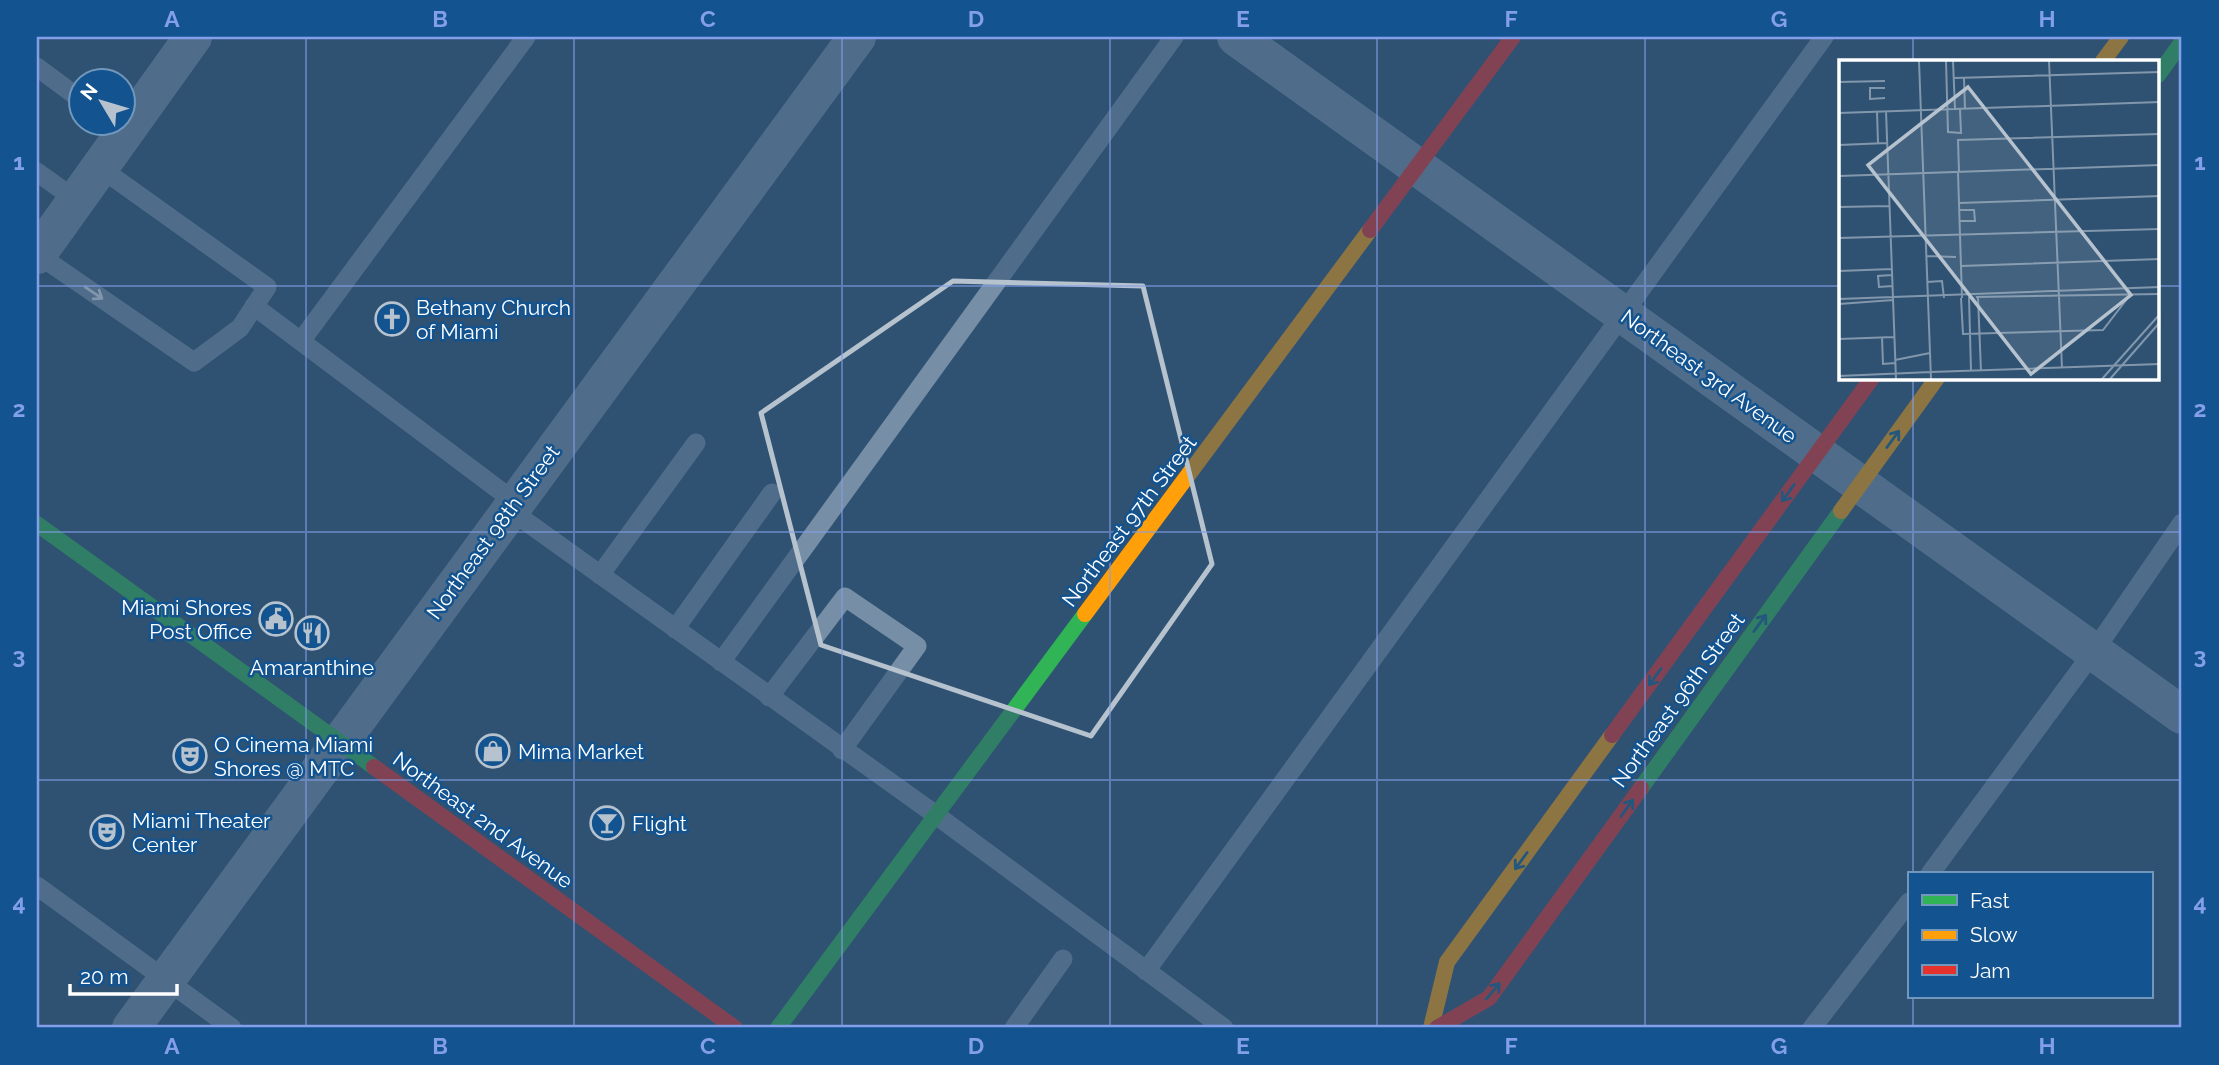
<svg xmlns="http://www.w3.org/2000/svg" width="2219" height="1065" font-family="Raleway,sans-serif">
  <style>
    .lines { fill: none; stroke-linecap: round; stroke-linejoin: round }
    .lane { stroke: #768fa6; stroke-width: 19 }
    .street { stroke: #768fa6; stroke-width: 38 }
    .fast { stroke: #30b455; stroke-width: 16 }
    .slow { stroke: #ff9f0a; stroke-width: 16 }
    .jam { stroke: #e5322d; stroke-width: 16 }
    .oneway { stroke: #e4e9ed }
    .oneway2 { stroke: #165d89 }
    .marked { fill: none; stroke: #b6c2ce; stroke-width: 5; stroke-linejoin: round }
    .grid { fill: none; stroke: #839eea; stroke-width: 2; stroke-opacity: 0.55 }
    .labels { text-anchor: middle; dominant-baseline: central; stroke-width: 5; stroke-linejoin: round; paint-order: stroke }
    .poi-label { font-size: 21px; fill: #fff; stroke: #13538f; text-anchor: start }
    .street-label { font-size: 21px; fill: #fff; stroke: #13538f }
    .inset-road { fill: none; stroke: #8297ab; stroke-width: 2 }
    .view { fill: #b6c2ce; fill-opacity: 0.15; stroke: #b6c2ce; stroke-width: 3.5 }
    .inset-edge { fill: none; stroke: #fff; stroke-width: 3.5 }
    .neatline { fill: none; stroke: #839eea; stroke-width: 2.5 }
    .grid-label { font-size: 23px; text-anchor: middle; font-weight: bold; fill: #839eea }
  </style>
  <rect width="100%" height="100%" fill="#2f5273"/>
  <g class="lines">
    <path class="lane" d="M37 67 80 99
      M37 172 76 200
      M37 254 194 362 240 328 267 287 99 167
      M254 306 515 502
      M301 341 526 37
      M510 510 936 815 1224 1028
      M600 575 696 443
      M675 629 772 493
      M721 662 1174 37
      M769 697 845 597 917 646 842 750
      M1930 874 2094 651 2182 523
      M37 886 232 1028
      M1146 971 1824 37
      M1014 1028 1063 959
      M1812 1028 1909 902"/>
    <path class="street" d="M1236 37 2182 715
      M37 255 193 37
      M131 1028 857 37"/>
    <path class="fast" d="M2158 75 2182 42
      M37 524 374 767
      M1641 788 1841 511
      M778 1028 1085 614"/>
    <path class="slow" d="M2103 61 2121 37
      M1841 511 1937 378
      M1085 614 1370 230
      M1431 1028 1447 962 1612 735"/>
    <path class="jam" d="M1370 230 1513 37
      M1612 735 1872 378
      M374 767 735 1028
      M1437 1028 1489 998 1641 788"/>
  </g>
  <defs><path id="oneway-shaft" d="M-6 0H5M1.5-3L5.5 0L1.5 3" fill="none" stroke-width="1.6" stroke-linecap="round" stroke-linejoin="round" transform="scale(1.75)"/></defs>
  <use class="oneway" href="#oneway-shaft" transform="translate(94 293) rotate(34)"/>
  <g class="oneway2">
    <use href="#oneway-shaft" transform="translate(1893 439) rotate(-54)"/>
    <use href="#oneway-shaft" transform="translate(1788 493) rotate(126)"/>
    <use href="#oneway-shaft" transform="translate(1760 623) rotate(-54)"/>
    <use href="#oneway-shaft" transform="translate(1655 677) rotate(126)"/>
    <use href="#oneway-shaft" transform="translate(1627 808) rotate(-54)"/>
    <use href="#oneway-shaft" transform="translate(1521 861) rotate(126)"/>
    <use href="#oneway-shaft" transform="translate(1493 991) rotate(-50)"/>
  </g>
  <path d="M0 0H2219V1065H0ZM953 281 1143 286 1212 564 1091 736 821 645 761 413Z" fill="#2f5273" fill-opacity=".55" fill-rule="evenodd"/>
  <path class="marked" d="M953 281 1143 286 1212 564 1091 736 821 645 761 413Z"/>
  <path class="grid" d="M306 37V1028M574 37V1028M842 37V1028M1110 37V1028M1377 37V1028M1645 37V1028M1913 37V61M37 286H1841M2158 286H2182M1913 378V874M37 532H2182M37 780H2182M1913 997V1028"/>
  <defs>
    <symbol id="church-ring" viewBox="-11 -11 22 22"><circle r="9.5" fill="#13538f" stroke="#b6c2ce" stroke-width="1.5"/><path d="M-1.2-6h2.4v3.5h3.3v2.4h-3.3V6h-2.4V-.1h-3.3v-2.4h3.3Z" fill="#b6c2ce"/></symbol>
    <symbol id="civic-ring" viewBox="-11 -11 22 22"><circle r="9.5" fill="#13538f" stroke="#b6c2ce" stroke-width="1.5"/><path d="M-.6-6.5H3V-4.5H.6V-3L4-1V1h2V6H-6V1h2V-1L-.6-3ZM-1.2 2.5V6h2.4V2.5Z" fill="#b6c2ce"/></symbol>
    <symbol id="restaurant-ring" viewBox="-11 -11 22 22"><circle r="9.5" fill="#13538f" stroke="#b6c2ce" stroke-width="1.5"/><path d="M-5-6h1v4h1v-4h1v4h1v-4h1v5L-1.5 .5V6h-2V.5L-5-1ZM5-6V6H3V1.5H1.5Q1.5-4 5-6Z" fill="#b6c2ce"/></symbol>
    <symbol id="shop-ring" viewBox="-11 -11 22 22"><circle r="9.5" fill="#13538f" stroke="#b6c2ce" stroke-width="1.5"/><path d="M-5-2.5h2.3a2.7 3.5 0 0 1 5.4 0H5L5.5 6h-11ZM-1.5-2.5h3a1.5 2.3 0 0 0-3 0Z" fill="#b6c2ce"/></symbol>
    <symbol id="theatre-ring" viewBox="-11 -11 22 22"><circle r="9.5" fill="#13538f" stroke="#b6c2ce" stroke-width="1.5"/><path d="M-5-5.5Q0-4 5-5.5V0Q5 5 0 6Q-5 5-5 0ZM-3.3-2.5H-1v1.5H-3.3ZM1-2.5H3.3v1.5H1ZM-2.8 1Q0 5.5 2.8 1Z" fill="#b6c2ce"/></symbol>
    <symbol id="bar-ring" viewBox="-11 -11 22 22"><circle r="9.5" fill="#13538f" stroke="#b6c2ce" stroke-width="1.5"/><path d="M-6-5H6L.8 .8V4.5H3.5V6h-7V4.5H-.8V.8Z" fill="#b6c2ce"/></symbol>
  </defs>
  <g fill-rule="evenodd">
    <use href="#church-ring" x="373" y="300" width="38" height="38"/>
    <use href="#civic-ring" x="257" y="600" width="38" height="38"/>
    <use href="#restaurant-ring" x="293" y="614" width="38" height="38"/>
    <use href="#shop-ring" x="474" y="732" width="38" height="38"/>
    <use href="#theatre-ring" x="171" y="737" width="38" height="38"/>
    <use href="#bar-ring" x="588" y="804" width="38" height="38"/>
    <use href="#theatre-ring" x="88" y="813" width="38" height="38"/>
  </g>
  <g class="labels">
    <g class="poi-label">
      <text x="416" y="307">Bethany Church<tspan x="416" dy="24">of Miami</tspan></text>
      <text x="252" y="607" text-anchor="end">Miami Shores<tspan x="252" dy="24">Post Office</tspan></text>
      <text x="312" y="667" text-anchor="middle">Amaranthine</text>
      <text x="214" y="744">O Cinema Miami<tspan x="214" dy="24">Shores @ MTC</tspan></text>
      <text x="518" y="751">Mima Market</text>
      <text x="132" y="820">Miami Theater<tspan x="132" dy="24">Center</tspan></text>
      <text x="632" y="823">Flight</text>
    </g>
    <g class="street-label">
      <text transform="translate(1709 376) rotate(36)">Northeast 3rd Avenue</text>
      <text transform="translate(1129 521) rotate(-53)">Northeast 97th Street</text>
      <text transform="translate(493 532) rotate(-54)">Northeast 98th Street</text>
      <text transform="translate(1678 700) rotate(-54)">Northeast 96th Street</text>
      <text transform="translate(483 820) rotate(36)">Northeast 2nd Avenue</text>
    </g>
  </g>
  <g transform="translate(1839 60)">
    <rect width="320" height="320" fill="#2f5273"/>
    <path class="inset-road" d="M80 1 92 319M107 1 109 72 122 73 121 49M114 1 116 49M210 1 223 308M115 18 321 12M125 18 126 49M0 22 46 21M46 28H31V39L46 38M47 51 57 319M38 52 39 83M0 53 321 42M119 79 120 112M119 80 321 74M0 85 48 83M119 112 123 238M0 116 321 105M120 143 321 136M0 147 50 146M120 150H135L136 161H120M0 178 321 169M87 196 117 197M122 206 321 199M0 211 53 209M53 215 39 216 40 227 53 226M88 222 103 221 105 238M130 237 132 311M137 237 321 234M122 238 124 274 264 270 291 235M139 238 142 311M0 239 321 227M0 244 54 240M43 277 44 304 56 303M0 279 55 277M56 300 91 293M92 312 321 304M0 316 92 312M263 319 321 254M271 319 321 262"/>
    <path class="view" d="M129 27 292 235 192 314 29 105Z"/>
    <rect width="320" height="320" class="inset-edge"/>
  </g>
  <rect width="2219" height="1065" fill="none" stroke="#13538f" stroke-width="77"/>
  <rect x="1908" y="872" width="245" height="126" fill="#13538f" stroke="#7198bc" stroke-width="2"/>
  <rect x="1922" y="895" width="35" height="10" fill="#30b455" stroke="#7198bc" stroke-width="2"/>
  <text x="1970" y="908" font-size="21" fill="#ffffff">Fast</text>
  <rect x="1922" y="930" width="35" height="10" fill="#ff9f0a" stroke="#7198bc" stroke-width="2"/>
  <text x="1970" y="942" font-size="21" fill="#ffffff">Slow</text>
  <rect x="1922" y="965" width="35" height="10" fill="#e5322d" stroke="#7198bc" stroke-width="2"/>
  <text x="1970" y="978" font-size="21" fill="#ffffff">Jam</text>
  <g transform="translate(102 102) rotate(308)"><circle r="33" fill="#13538f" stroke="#7198bc" stroke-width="2"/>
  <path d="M0-5L12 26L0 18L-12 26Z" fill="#b6c2ce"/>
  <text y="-10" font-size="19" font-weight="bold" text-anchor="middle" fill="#ffffff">N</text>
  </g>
  <path d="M70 984v10h107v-10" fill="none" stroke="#ffffff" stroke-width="3.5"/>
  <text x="80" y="984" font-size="21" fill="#ffffff" stroke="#13538f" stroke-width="5" paint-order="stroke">20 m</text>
  <rect x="38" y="38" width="2142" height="988" class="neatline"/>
  <g class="grid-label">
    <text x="172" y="27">A</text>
    <text x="440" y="27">B</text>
    <text x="708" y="27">C</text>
    <text x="976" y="27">D</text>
    <text x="1243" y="27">E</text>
    <text x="1511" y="27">F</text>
    <text x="1779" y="27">G</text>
    <text x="2047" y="27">H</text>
    <text x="19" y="170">1</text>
    <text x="2200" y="170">1</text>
    <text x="19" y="417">2</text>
    <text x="2200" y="417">2</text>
    <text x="19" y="664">3</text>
    <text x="2200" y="664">3</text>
    <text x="19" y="911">4</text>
    <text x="2200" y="911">4</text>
    <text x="172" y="1054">A</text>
    <text x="440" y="1054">B</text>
    <text x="708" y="1054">C</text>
    <text x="976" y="1054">D</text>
    <text x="1243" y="1054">E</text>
    <text x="1511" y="1054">F</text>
    <text x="1779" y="1054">G</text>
    <text x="2047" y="1054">H</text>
  </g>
</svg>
